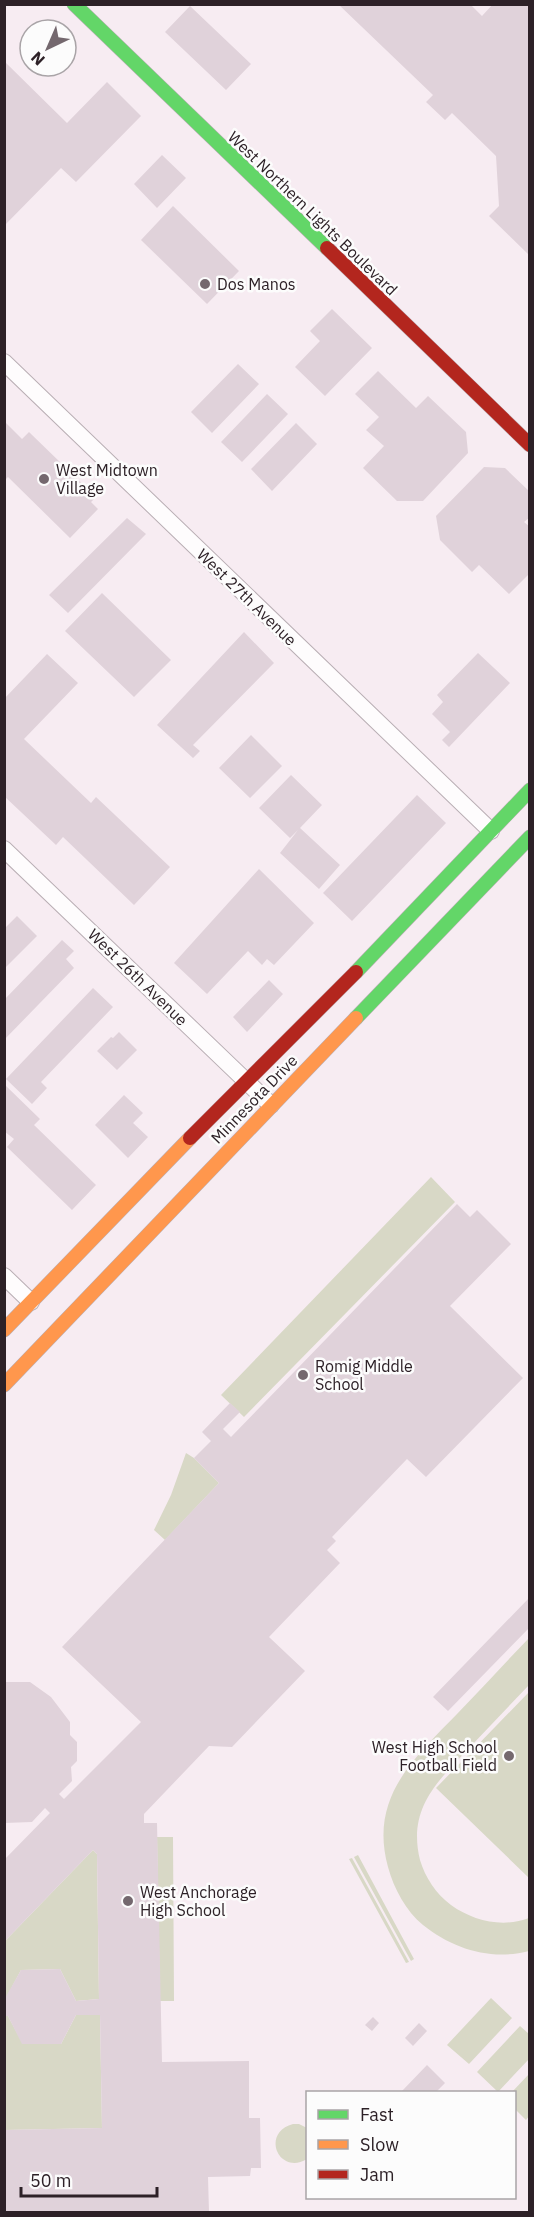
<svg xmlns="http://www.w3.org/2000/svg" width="534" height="2217" font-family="'IBM Plex Sans',sans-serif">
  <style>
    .green { fill: #d8d8c6 }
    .building { fill: #e0d2da }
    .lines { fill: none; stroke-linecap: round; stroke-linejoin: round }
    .street-casing { stroke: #b9aeb4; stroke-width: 18 }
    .fast-casing { stroke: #b9aeb4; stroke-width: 15 }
    .slow-casing { stroke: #b9aeb4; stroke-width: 15 }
    .jam-casing { stroke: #b9aeb4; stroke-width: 15 }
    .street { stroke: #fefcfd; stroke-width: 16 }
    .fast { stroke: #63d668; stroke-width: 14 }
    .slow { stroke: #ff974d; stroke-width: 14 }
    .jam { stroke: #b3261e; stroke-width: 14 }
    .poi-dot { fill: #74686e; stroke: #fcfcfc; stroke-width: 2 }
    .labels { text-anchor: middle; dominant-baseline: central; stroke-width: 5; stroke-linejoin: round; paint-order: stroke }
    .street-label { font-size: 16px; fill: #2d2127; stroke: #fcfcfc }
    .poi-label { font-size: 16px; fill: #2d2127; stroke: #fcfcfc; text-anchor: start }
  </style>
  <rect width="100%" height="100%" fill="#f7ecf2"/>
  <path class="green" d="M431 1177 455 1202 244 1417 221 1395Z
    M186 1453 194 1458 219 1483 165 1540 154 1530 171 1495Z
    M529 1638V1685C510 1705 491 1725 472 1745 439 1780 407 1807 420 1860 425 1877 436 1894 451 1905 473 1921 503 1928 529 1918V1951C491 1961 453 1949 423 1925 406 1911 394 1889 388 1867 369 1798 413 1759 457 1714 481 1689 505 1663 529 1638Z
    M529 1692V1878L436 1788Z
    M157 1837H173L174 2001H160Z
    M93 1850 97 1854 99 1999 76 2001 60 1969 21 1970 5 2000 4 1942Z
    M358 1855 414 1959 411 1961 354 1857Z
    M352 1858 409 1962 406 1963 349 1859Z
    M491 1998 512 2018 469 2064 447 2045Z
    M76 2015H100L102 2128 5 2130 4 2016H8L23 2044H61Z
    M520 2026 529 2034V2059L498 2092 477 2072Z
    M529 2074V2116L526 2120 515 2109 514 2092H512Z
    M293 2124H299L307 2128V2159C279 2176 260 2133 293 2124Z"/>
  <path class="building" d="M338 4H470L482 16 493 4H530V256L489 216 499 206 496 156 452 113 445 120 426 102 433 95Z
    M190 6 251 64 226 90 165 32Z
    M4 61 67 123 107 82 141 116 76 182 61 168 4 226Z
    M162 155 186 178 157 208 134 184Z
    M173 206 239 271 207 304 141 240Z
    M332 309 372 348 325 396 295 367 320 341 310 331Z
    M238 364 259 384 212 433 191 412Z
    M378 371 416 408 428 396 466 432 468 453 423 501H397L363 468 384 446 366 430 379 417 355 394Z
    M267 394 288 414 242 462 221 442Z
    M4 421 22 439 29 432 96 497 91 502 98 509 70 538 8 477 4 481Z
    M296 423 317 444 272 491 251 469Z
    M484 467 505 468 530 492V517L524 522 530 527V573L509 594 479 565 472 572 440 540 436 516Z
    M127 518 146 534 68 613 49 595Z
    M102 593 171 660 134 697 65 631Z
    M244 632 274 663 193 745 200 751 193 758 157 725Z
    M478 653 510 683 449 747 442 740 450 732 432 714 443 702 437 695Z
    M47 654 78 683 24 739 91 803 96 797 170 867 134 905 63 837 56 845 4 796V699Z
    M251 735 282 766 250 798 219 768Z
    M291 775 322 805 300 828 340 865 319 889 280 853 298 830 290 838 259 808Z
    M417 795 446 823 352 921 323 893Z
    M259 869 314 923 274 965 267 959 262 965 248 951 207 994 174 963Z
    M17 916 37 936 4 969V929Z
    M62 940 74 951 66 959 74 968 4 1040V1000Z
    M269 980 283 994 247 1032 233 1017Z
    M93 988 113 1007 41 1082 47 1088 32 1104 6 1079Z
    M119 1032 137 1050 117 1070 97 1051 111 1037 113 1038Z
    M4 1084 40 1119 34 1125 96 1185 72 1210 7 1147 14 1139 4 1131Z
    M124 1095 143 1113 133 1123 148 1137 128 1158 95 1125Z
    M457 1204 470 1217 477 1210 511 1244 450 1306 523 1378 426 1477 407 1459 332 1537 336 1541 327 1550 340 1563 269 1637 305 1671 232 1747 209 1746 144 1814V1823H157L162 2062 249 2061V2118H260L261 2168H251L250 2176 208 2177 209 2212H4V2130L102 2128 100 2015H76L61 2044H22L8 2016H4V2000L21 1970 60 1969 76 2001 99 1999 97 1854 93 1850 4 1942V1860L50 1813 45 1808 32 1822 4 1823V1682H30L51 1697 70 1722V1735L77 1742V1761L71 1767 72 1781 59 1794 64 1799 141 1722 62 1647 219 1483 194 1458 211 1441 202 1432 230 1403 240 1412 223 1429 231 1437Z
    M530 1597V1627L448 1711 433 1697Z
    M373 2017 379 2023 372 2031 365 2025Z
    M419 2023 427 2031 413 2046 405 2038Z
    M427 2065 445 2083 436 2092H404L402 2091Z"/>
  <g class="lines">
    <defs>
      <path id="street" d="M4 362 491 831
        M4 849 271 1105
        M4 1276 31 1302"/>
      <path id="fast" d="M74 4 327 248
        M356 972 530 790
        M356 1018 530 837"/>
      <path id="slow" d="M4 1330 190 1138
        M4 1385 356 1018"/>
      <path id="jam" d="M327 248 530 445
        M190 1138 356 972"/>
    </defs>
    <use href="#street" class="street-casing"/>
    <use href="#fast" class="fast-casing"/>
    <use href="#slow" class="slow-casing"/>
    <use href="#jam" class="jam-casing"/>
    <use href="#street" class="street"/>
    <use href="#fast" class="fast"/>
    <use href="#slow" class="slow"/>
    <use href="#jam" class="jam"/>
  </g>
  <g class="poi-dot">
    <circle cx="205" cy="284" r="6"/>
    <circle cx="44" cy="479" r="6"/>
    <circle cx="303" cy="1375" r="6"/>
    <circle cx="509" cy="1756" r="6"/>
    <circle cx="128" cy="1901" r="6"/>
  </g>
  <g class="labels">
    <g class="street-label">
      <text transform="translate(313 213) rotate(44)">West Northern Lights Boulevard</text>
      <text transform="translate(247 597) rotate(44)">West 27th Avenue</text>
      <text transform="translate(138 977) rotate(44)">West 26th Avenue</text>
      <text transform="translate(254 1099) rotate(-46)">Minnesota Drive</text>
    </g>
    <g class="poi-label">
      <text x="217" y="284">Dos Manos</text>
      <text x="56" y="470">West Midtown<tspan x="56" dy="18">Village</tspan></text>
      <text x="315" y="1366">Romig Middle<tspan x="315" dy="18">School</tspan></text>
      <text x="497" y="1747" text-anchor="end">West High School<tspan x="497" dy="18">Football Field</tspan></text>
      <text x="140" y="1892">West Anchorage<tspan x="140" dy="18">High School</tspan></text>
    </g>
  </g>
  <rect width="534" height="2217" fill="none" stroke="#2d2127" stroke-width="12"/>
  <rect x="306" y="2091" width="210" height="108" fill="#fcfcfc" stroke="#a9a4a7" stroke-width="1.5"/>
  <rect x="318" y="2110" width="30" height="9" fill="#63d668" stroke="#a9a4a7" stroke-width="1.5"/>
  <text x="360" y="2121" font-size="18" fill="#2d2127">Fast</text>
  <rect x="318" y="2140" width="30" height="9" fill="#ff974d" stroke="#a9a4a7" stroke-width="1.5"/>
  <text x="360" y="2151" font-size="18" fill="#2d2127">Slow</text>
  <rect x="318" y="2170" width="30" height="9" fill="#b3261e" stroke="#a9a4a7" stroke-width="1.5"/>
  <text x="360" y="2181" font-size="18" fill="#2d2127">Jam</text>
  <g transform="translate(48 48) rotate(224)"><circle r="28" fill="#fcfcfc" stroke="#a9a4a7" stroke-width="1.5"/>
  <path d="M0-4.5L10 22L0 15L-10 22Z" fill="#74686e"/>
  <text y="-9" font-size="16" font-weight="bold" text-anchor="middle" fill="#2d2127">N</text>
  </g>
  <path d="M21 2187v9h136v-9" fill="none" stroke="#2d2127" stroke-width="3"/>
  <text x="30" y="2187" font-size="18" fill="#2d2127" stroke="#fcfcfc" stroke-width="4.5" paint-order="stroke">50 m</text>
</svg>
